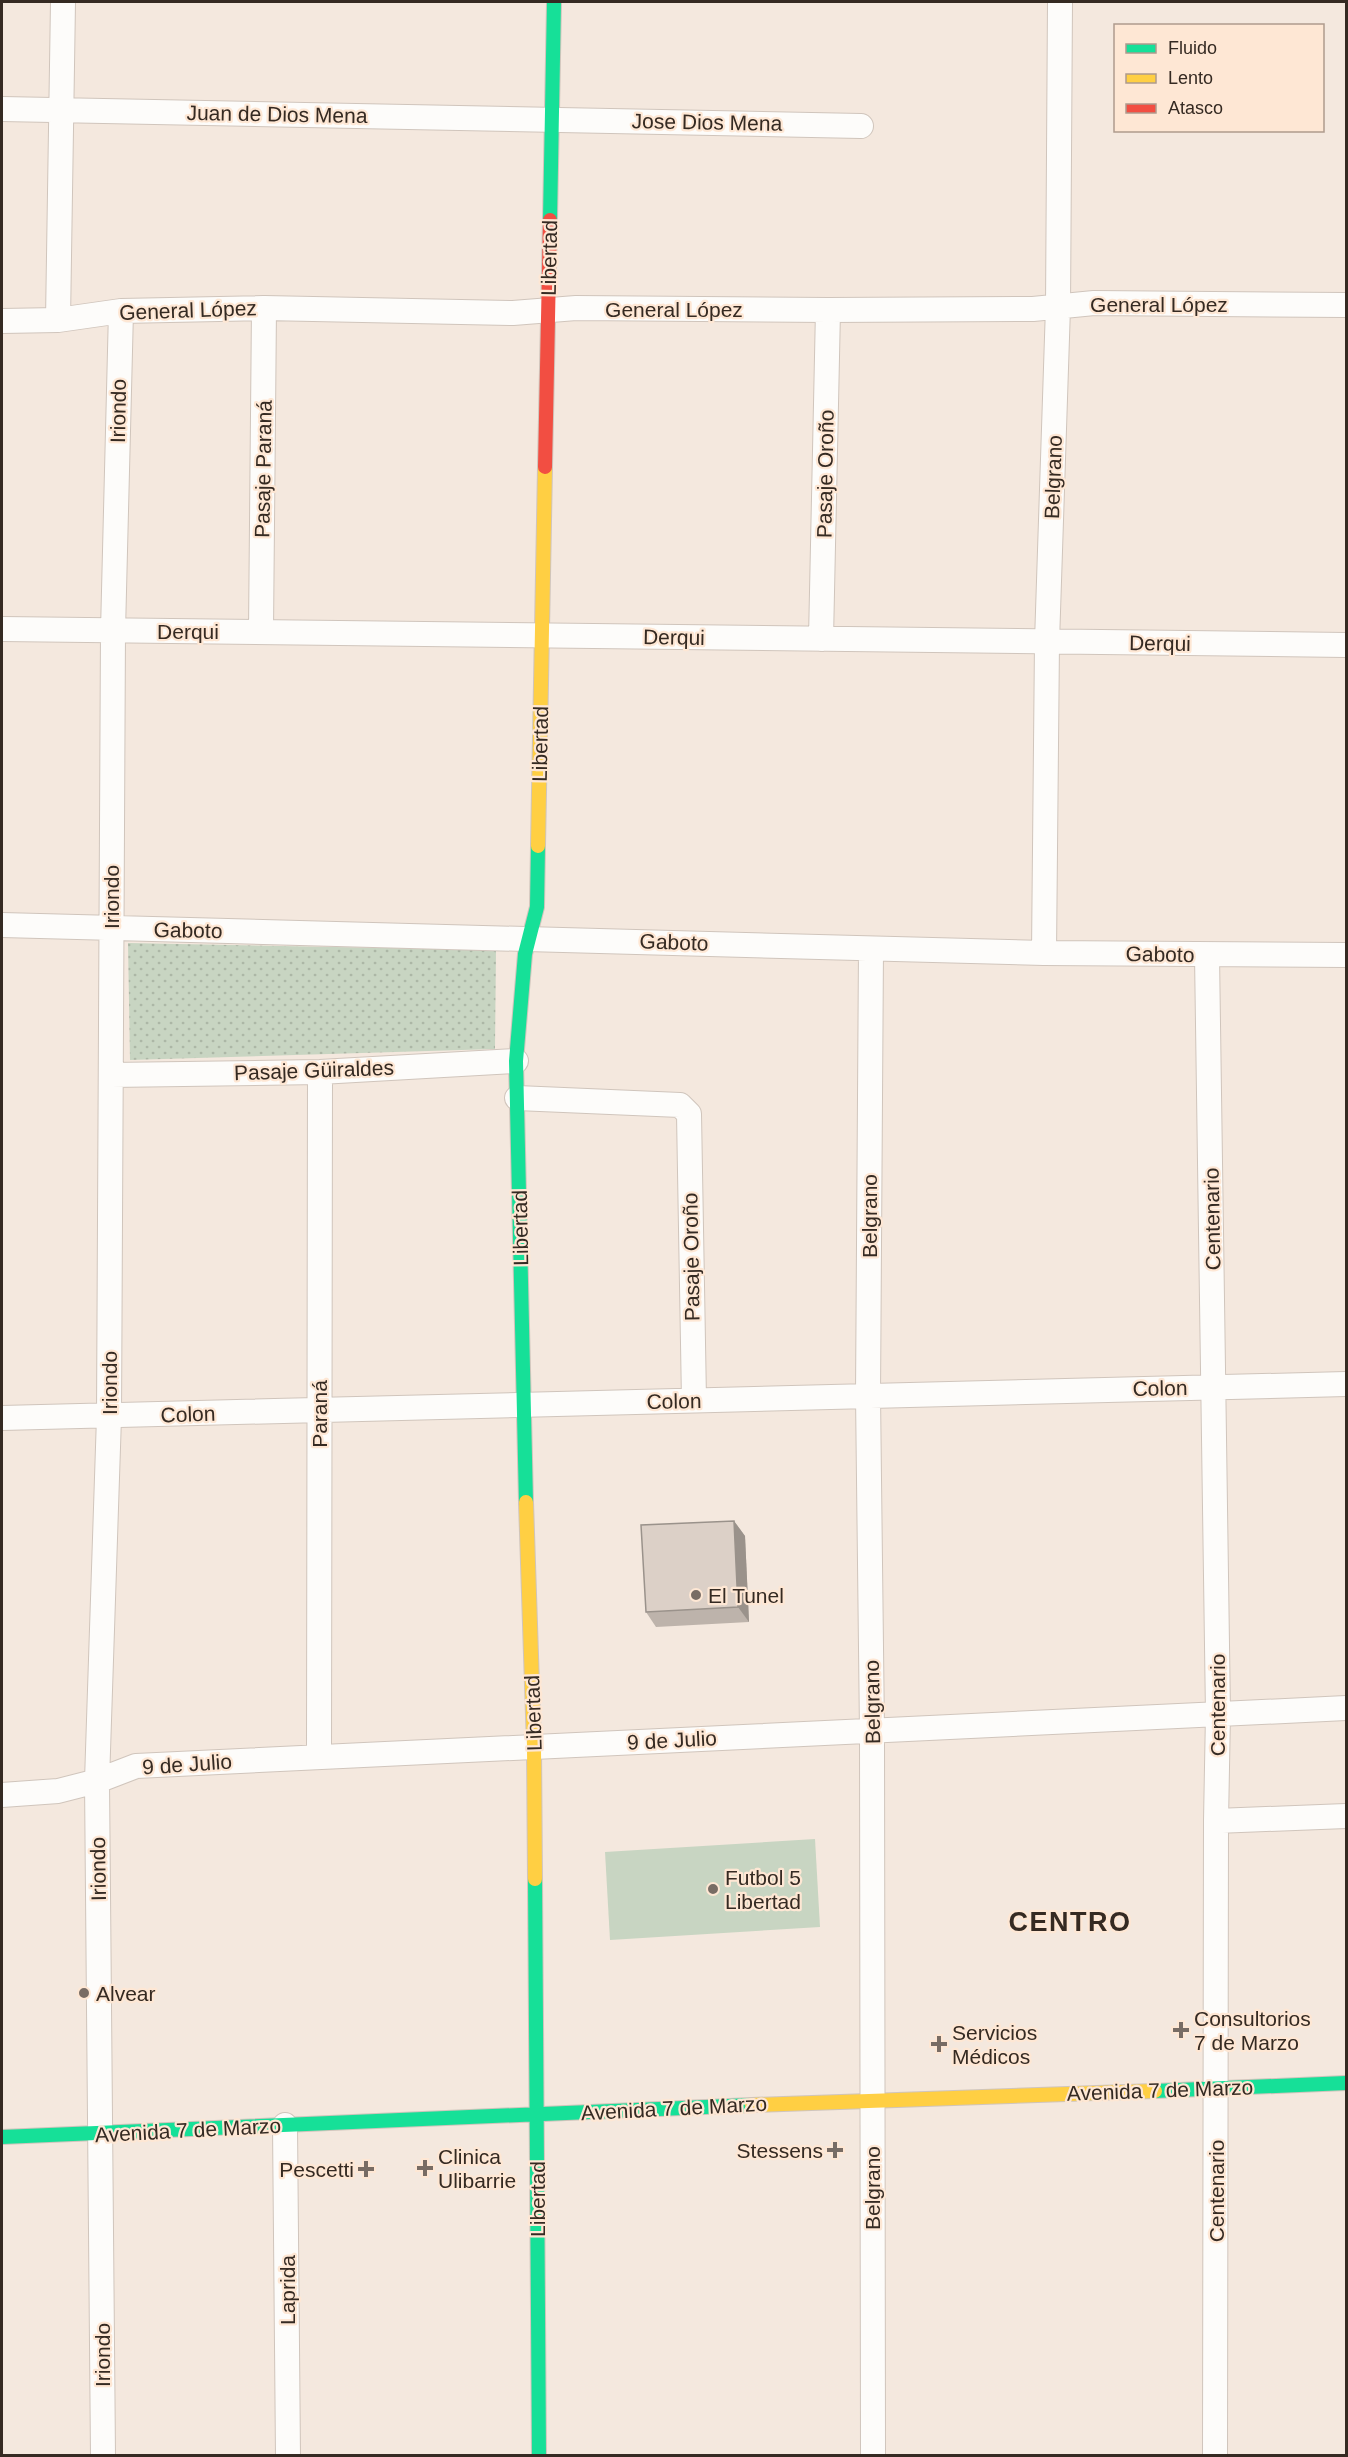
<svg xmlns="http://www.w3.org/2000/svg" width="1348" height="2457" font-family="Helvetica,sans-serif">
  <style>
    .grass { fill: #c8d5c2 }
    .park { fill: url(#park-dots) }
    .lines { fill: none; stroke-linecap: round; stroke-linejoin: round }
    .street-casing { stroke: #d0c5bc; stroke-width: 26 }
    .fast-casing { stroke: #d0c5bc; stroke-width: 16 }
    .slow-casing { stroke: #d0c5bc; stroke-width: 16 }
    .jam-casing { stroke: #d0c5bc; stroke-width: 16 }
    .street { stroke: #fdfcfa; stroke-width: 24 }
    .fast { stroke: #16e098; stroke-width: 14 }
    .slow { stroke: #ffcf43; stroke-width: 14 }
    .jam { stroke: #f24e42; stroke-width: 14 }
    .wall { fill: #bdb3ab }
    .shaded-wall { fill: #9a928b }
    .building { fill: #dcd0c7; stroke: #9a928b; stroke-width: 1.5 }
    .poi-dot { fill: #786c64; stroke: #fee7d4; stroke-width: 2 }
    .labels { text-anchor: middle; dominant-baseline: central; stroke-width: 4.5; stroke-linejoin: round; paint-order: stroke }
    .street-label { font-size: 21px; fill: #352a22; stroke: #fee7d4 }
    .poi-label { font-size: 21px; fill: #352a22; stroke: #fee7d4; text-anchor: start }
    .district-label { font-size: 27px; font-weight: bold; letter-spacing: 1.5px; fill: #352a22; stroke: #fee7d4 }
  </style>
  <defs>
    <pattern id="park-dots" width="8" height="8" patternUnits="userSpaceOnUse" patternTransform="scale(1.5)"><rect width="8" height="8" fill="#c8d5c2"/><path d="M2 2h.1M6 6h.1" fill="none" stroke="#acb7a6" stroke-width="1.8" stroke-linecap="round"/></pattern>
  </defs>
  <rect width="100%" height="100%" fill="#f4e8de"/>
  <path class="grass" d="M815 1839 820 1927 610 1940 605 1852Z"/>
  <path class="park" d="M128 943 496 950 495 1049 130 1060Z"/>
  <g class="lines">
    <defs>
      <path id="street" d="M2 109 861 126
        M58 320 63 2
        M2 321 58 320 121 311 264 308 513 313 576 308 828 310 1033 309 1094 303 1346 305
        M2 629 1346 645
        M261 631 264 308
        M821 639 828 310
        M2 925 1044 953 1346 955
        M871 949 868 1395 872 1731 873 2456
        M1044 953 1047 642 1058 307 1060 2
        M1207 955 1218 1714 1216 1821 1215 2456
        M111 1075 320 1072 516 1061
        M517 1098 680 1105 689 1114 694 1400
        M2 1418 1346 1384
        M319 1756 320 1072
        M2 1795 58 1791 97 1781 136 1766 1346 1708
        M1216 1821 1346 1816
        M285 2125 288 2456
        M103 2456 97 1781 109 1417 113 631 121 311"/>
      <path id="fast" d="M550 220 554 2
        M526 1502 516 1061 525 954 537 907 538 846
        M535 1879 539 2456
        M1155 2091 1346 2083
        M2 2137 752 2105"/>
      <path id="slow" d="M538 846 545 467
        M526 1502 534 1746 535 1879
        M752 2105 1155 2091"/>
      <path id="jam" d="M545 467 550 220"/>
    </defs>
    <use href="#street" class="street-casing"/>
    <use href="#fast" class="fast-casing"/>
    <use href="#slow" class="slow-casing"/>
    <use href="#jam" class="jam-casing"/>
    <use href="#street" class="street"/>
    <use href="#fast" class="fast"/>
    <use href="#slow" class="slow"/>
    <use href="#jam" class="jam"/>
  </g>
  <path class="wall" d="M734 1521 745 1536 749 1622 656 1627 646 1612Z"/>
  <path class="shaded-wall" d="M734 1521 745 1536 749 1622 738 1607Z"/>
  <path class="building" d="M734 1521 738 1607 646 1612 641 1525Z"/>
  <g class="poi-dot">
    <circle cx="696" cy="1595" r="6"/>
    <circle cx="713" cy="1889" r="6"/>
    <circle cx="84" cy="1993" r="6"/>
    <path d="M1178 2021h6v6h6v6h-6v6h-6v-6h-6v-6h6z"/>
    <path d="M936 2035h6v6h6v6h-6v6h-6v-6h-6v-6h6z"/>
    <path d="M832 2141h6v6h6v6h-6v6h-6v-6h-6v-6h6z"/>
    <path d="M422 2159h6v6h6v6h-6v6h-6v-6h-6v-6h6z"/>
    <path d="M363 2160h6v6h6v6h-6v6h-6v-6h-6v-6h6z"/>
  </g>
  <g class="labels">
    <g class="street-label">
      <text transform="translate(277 114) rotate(1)">Juan de Dios Mena</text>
      <text transform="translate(707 122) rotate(1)">Jose Dios Mena</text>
      <text transform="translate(549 258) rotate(-89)">Libertad</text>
      <text x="1159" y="304">General López</text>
      <text x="674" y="309">General López</text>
      <text transform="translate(188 310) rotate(-2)">General López</text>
      <text transform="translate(118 411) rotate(-89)">Iriondo</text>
      <text transform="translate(263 469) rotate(-89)">Pasaje Paraná</text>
      <text transform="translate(825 474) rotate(-89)">Pasaje Oroño</text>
      <text transform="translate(1053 477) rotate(-88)">Belgrano</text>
      <text x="188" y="631">Derqui</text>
      <text transform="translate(674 637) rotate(1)">Derqui</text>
      <text transform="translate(1160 643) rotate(1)">Derqui</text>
      <text transform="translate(540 744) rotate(-89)">Libertad</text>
      <text transform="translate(111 897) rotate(-90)">Iriondo</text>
      <text transform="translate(188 930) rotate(1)">Gaboto</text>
      <text transform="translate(674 942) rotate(2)">Gaboto</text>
      <text transform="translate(1160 954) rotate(1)">Gaboto</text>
      <text transform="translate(314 1070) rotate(-2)">Pasaje Güiraldes</text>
      <text transform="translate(869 1216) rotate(-90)">Belgrano</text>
      <text transform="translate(1212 1219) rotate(-91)">Centenario</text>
      <text transform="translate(520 1228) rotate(-91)">Libertad</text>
      <text transform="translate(691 1257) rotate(-91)">Pasaje Oroño</text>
      <text transform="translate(109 1383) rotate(-90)">Iriondo</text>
      <text transform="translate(1160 1388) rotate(-1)">Colon</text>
      <text transform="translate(674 1401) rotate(-1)">Colon</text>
      <text transform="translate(188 1414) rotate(-2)">Colon</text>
      <text transform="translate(319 1414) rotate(-90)">Paraná</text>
      <text transform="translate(872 1702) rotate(-91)">Belgrano</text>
      <text transform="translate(1217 1705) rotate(-90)">Centenario</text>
      <text transform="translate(533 1713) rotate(-92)">Libertad</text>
      <text transform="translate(672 1740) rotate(-3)">9 de Julio</text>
      <text transform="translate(187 1764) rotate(-4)">9 de Julio</text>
      <text transform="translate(98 1869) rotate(-91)">Iriondo</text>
      <text transform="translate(1160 2090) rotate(-2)">Avenida 7 de Marzo</text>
      <text transform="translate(674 2108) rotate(-3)">Avenida 7 de Marzo</text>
      <text transform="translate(188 2130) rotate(-3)">Avenida 7 de Marzo</text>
      <text transform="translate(872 2188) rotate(-90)">Belgrano</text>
      <text transform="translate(1216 2191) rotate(-90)">Centenario</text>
      <text transform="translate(537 2199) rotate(-90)">Libertad</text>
      <text transform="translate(287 2290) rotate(-90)">Laprida</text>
      <text transform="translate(102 2355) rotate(-90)">Iriondo</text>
    </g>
    <g class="poi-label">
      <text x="708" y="1595">El Tunel</text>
      <text x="725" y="1877">Futbol 5<tspan x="725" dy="24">Libertad</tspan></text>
      <text x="96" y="1993">Alvear</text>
      <text x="1194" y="2018">Consultorios<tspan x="1194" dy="24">7 de Marzo</tspan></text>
      <text x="952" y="2032">Servicios<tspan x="952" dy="24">Médicos</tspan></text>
      <text x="823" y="2150" text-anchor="end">Stessens</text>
      <text x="438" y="2156">Clinica<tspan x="438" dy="24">Ulibarrie</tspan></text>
      <text x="354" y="2169" text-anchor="end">Pescetti</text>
    </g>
    <g class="district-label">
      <text x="1070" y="1922">CENTRO</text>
    </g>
  </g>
  <rect width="1348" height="2457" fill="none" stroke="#352a22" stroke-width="6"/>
  <rect x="1114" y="24" width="210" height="108" fill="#fee7d4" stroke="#ae9b8d" stroke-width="1.5"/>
  <rect x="1126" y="44" width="30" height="9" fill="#16e098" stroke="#ae9b8d" stroke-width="1.5"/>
  <text x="1168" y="54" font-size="18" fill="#352a22">Fluido</text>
  <rect x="1126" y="74" width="30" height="9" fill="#ffcf43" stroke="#ae9b8d" stroke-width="1.5"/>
  <text x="1168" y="84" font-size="18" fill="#352a22">Lento</text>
  <rect x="1126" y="104" width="30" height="9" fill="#f24e42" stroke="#ae9b8d" stroke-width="1.5"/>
  <text x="1168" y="114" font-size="18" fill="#352a22">Atasco</text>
</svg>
